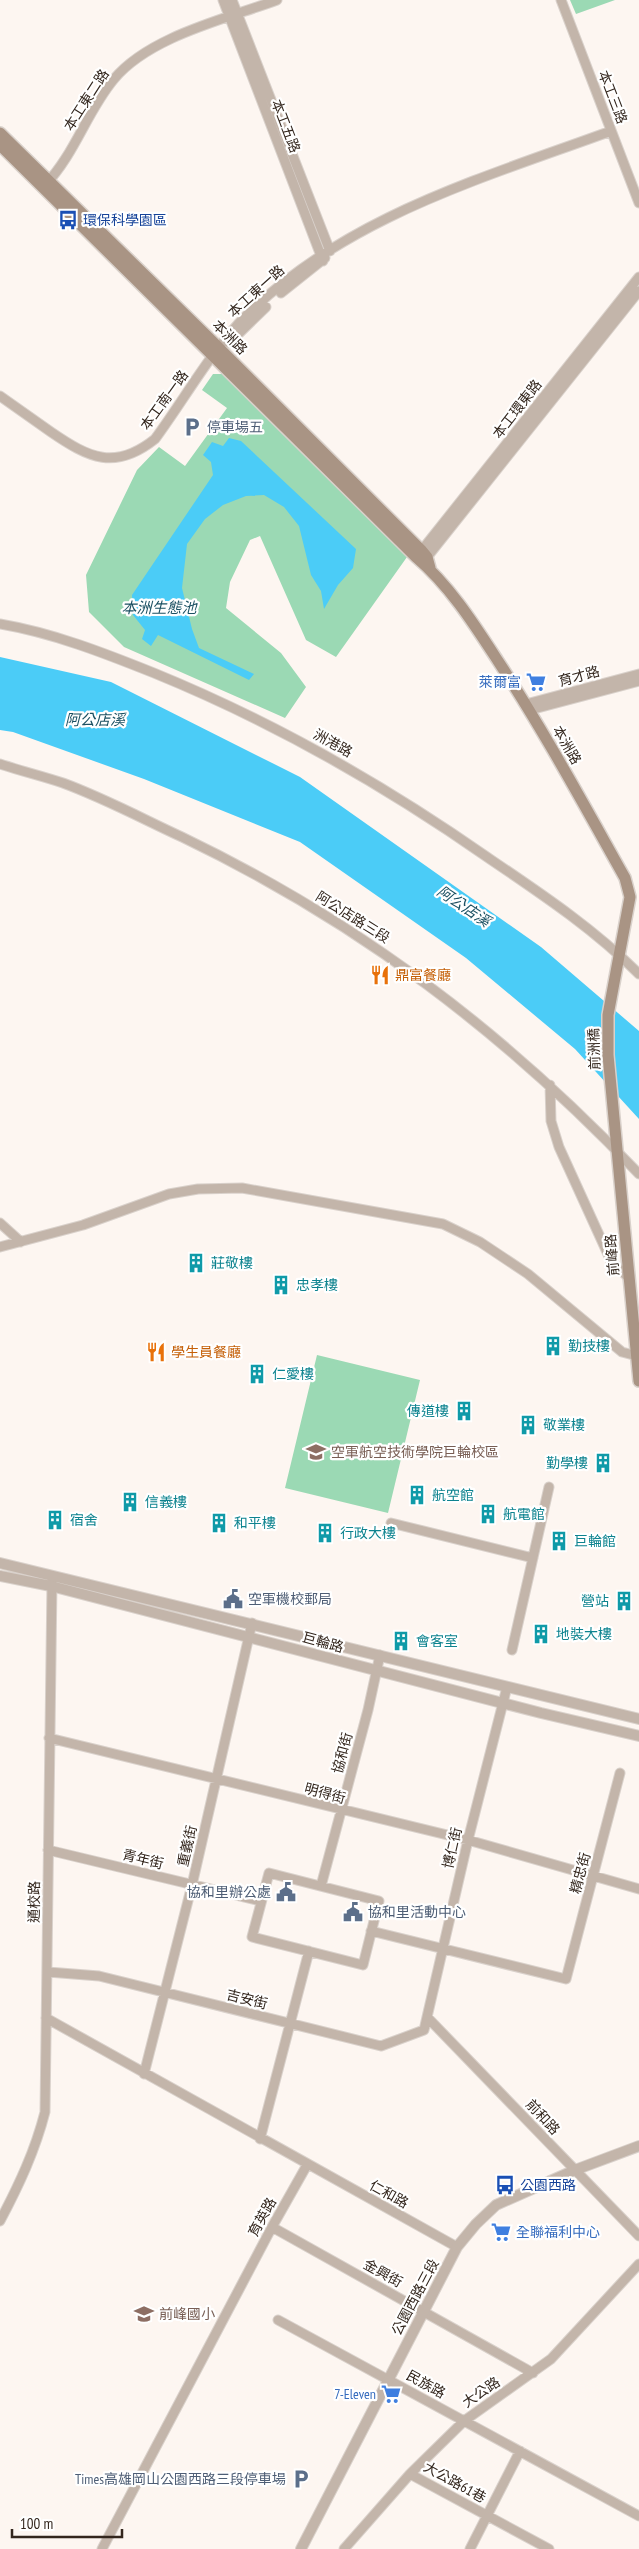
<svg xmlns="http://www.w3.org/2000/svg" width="639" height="2549" font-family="'PT Sans Narrow','Noto Sans TC',sans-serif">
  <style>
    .green { fill: #9bd9b4 }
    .water { fill: #4bccf7 }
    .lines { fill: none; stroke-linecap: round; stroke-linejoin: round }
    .minor-casing { stroke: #d9d1cb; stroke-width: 11 }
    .tertiary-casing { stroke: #d9d1cb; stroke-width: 12 }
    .secondary-casing { stroke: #d9d1cb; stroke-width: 14 }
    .minor { stroke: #c3b5aa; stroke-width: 9 }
    .tertiary { stroke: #c3b5aa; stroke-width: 10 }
    .secondary { stroke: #a99484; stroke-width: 11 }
    .labels { text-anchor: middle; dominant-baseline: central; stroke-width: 4.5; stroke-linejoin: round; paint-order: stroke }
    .street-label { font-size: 14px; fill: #33261d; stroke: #fff }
    .transit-label { font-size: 14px; fill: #164399; stroke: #fff; text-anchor: start }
    .service-label { font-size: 14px; fill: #4e5e75; stroke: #fff; text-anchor: start }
    .shop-label { font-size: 14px; fill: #366cbe; stroke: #fff; text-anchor: end }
    .food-label { font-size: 14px; fill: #c56008; stroke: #fff; text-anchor: start }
    .culture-label { font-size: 14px; fill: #0d838f; stroke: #fff; text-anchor: start }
    .education-label { font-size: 14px; fill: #785e54; stroke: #fff; text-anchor: start }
    .water-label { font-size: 15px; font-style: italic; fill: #1b5062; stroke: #fff }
  </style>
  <rect width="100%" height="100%" fill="#fdf6f1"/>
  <path class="green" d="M570 0H615L576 14Z
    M213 374H224L407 557 336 657 306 640 260 536 250 540 230 582 226 608 281 653 306 687 285 718 124 647 89 612 86 575 137 470 159 447 185 466 227 408 202 390Z
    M317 1355 420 1380 388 1513 285 1488Z"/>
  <path class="water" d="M229 438 241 441 356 549 353 568 338 585 324 609 321 591 311 575 299 526 284 507 264 495 246 496 223 505 205 519 187 544 182 588 192 629 199 648 254 674 249 680 158 635 151 646 142 639 145 630 133 615 132 595 213 475 211 462 203 455 212 442 223 446Z
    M0 657 111 682 300 777 541 947 639 1031V1119L575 1049 466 958 300 842 144 779 13 732 0 730Z"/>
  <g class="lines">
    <defs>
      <path id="minor" d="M223 0 323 261
        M232 0 330 251
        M561 0 639 203
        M45 185C75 154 87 111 114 79 150 36 226 19 277 0
        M281 293 325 258
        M229 343 266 307
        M0 396C17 408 34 420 51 432 89 458 115 471 155 439 183 401 207 358 239 323 338 219 480 179 611 131
        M418 555 639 277
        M424 561 639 291
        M0 624C53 633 104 653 154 673 274 722 381 783 487 857 540 893 593 928 639 974
        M526 704 639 674
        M530 710 639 681
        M0 764C21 771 42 776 63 783 104 798 143 819 182 837 359 922 504 1032 639 1174
        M550 1085 551 1121 559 1147 611 1261 629 1278
        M0 1223 21 1242
        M0 1247 83 1225 169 1194 198 1189 242 1188 443 1224 480 1242 528 1274 622 1352 637 1356
        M391 1523 533 1558
        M512 1650 549 1487
        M49 1738 468 1840 639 1889
        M48 1850 261 1901
        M269 1873 379 1901 363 1965 252 1937Z
        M321 1886 368 1710 380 1655
        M371 1931 566 1979 620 1773
        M48 1972 99 1976 381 2046 424 2030 468 1840 507 1687
        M427 2017 639 2236
        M46 2018 457 2247
        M144 2074 192 1885 252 1623
        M260 2139 309 1951
        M0 2221C19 2185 35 2151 45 2112L52 1581
        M272 2227 533 2373
        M278 2320 639 2516
        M410 2474 549 2549
        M102 2549 272 2227 307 2165
        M344 2549 410 2474 464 2421 551 2359 639 2264
        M470 2549 520 2451"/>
      <path id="tertiary" d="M0 1563 639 1719
        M0 1576 51 1586 541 1713 639 1736
        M301 2549 457 2247 476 2224 496 2205 575 2170 639 2146"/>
      <path id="secondary" d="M0 133 212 341 422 551 427 557 430 568
        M0 145 416 557C450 586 474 624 498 661 544 731 584 805 625 878L630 897 608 1015V1055L639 1381"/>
    </defs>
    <use href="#minor" class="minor-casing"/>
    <use href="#tertiary" class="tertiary-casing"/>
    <use href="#secondary" class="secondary-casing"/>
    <use href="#minor" class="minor"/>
    <use href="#tertiary" class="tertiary"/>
    <use href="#secondary" class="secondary"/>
  </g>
  <defs>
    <symbol id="bus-bare" viewBox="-9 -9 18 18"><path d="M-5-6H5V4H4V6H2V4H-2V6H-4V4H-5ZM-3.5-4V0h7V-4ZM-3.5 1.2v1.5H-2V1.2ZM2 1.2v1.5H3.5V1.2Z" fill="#1a4fb4" stroke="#fff" stroke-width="2.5" paint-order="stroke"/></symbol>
    <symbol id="parking-bare" viewBox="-9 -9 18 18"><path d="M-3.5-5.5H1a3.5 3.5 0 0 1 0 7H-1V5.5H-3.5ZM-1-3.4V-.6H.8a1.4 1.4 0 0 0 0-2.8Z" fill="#5c6f8a" stroke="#fff" stroke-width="2.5" paint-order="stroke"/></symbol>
    <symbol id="supermarket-bare" viewBox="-9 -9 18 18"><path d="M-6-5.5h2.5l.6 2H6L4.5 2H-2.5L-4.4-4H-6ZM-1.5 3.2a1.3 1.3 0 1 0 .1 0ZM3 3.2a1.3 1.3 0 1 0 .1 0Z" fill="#3f7fe0" stroke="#fff" stroke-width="2.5" paint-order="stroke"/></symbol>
    <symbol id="restaurant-bare" viewBox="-9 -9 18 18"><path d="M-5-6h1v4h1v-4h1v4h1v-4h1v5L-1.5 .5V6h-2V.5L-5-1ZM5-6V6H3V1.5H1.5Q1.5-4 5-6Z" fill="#e8710a" stroke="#fff" stroke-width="2.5" paint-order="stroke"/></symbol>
    <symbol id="building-bare" viewBox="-9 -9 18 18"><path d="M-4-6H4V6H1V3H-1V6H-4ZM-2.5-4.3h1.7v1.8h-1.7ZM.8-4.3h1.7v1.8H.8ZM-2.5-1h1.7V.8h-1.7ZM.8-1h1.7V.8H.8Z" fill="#0f9aa8" stroke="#fff" stroke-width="2.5" paint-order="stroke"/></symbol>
    <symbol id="university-bare" viewBox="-9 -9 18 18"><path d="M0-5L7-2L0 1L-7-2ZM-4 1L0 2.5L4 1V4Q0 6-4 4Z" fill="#8d6e63" stroke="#fff" stroke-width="2.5" paint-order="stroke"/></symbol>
    <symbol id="civic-bare" viewBox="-9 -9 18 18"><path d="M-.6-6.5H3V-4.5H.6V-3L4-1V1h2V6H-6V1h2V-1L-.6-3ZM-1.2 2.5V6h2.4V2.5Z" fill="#5c6f8a" stroke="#fff" stroke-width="2.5" paint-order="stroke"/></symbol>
    <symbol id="school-bare" viewBox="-9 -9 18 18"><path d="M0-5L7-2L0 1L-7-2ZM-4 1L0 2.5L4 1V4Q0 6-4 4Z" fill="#8d6e63" stroke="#fff" stroke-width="2.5" paint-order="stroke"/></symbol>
  </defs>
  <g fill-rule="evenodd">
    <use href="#bus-bare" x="54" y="206" width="28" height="28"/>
    <use href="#parking-bare" x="178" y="413" width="28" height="28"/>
    <use href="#supermarket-bare" x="522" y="668" width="28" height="28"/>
    <use href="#restaurant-bare" x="366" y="961" width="28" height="28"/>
    <use href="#building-bare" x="182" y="1249" width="28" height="28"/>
    <use href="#building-bare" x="267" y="1271" width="28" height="28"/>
    <use href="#building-bare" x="539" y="1332" width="28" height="28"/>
    <use href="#restaurant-bare" x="142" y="1338" width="28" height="28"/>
    <use href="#building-bare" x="243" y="1360" width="28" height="28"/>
    <use href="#building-bare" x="450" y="1397" width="28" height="28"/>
    <use href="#building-bare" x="514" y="1411" width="28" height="28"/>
    <use href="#university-bare" x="302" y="1438" width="28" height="28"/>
    <use href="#building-bare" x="589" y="1449" width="28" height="28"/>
    <use href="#building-bare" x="403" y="1481" width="28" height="28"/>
    <use href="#building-bare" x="116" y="1488" width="28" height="28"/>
    <use href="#building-bare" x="474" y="1500" width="28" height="28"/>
    <use href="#building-bare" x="41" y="1506" width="28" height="28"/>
    <use href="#building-bare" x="205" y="1509" width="28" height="28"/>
    <use href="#building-bare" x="311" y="1519" width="28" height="28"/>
    <use href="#building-bare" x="545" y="1527" width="28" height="28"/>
    <use href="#civic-bare" x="219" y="1585" width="28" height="28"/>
    <use href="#building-bare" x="610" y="1587" width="28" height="28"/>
    <use href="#building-bare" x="527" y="1620" width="28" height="28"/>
    <use href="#building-bare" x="387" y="1627" width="28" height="28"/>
    <use href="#civic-bare" x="272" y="1878" width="28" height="28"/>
    <use href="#civic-bare" x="339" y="1898" width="28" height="28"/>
    <use href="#bus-bare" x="491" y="2171" width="28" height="28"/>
    <use href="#supermarket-bare" x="487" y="2218" width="28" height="28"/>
    <use href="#school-bare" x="130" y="2300" width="28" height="28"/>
    <use href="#supermarket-bare" x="377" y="2380" width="28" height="28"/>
    <use href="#parking-bare" x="287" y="2465" width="28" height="28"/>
  </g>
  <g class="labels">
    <g class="street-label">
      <text transform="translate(613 97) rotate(69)">本工三路</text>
      <text transform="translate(86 100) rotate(-57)">本工東二路</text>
      <text transform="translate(286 126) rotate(69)">本工五路</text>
      <text transform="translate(256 291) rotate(-42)">本工東一路</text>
      <text transform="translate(230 337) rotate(45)">本洲路</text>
      <text transform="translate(164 400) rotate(-54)">本工南一路</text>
      <text transform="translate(517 409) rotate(-52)">本工環東路</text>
      <text transform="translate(579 676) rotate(-15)">育才路</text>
      <text transform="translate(333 743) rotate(29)">洲港路</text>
      <text transform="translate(567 745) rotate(60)">本洲路</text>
      <text transform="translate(353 917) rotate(32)">阿公店路三段</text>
      <text transform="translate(594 1049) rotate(-92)">前洲橋</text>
      <text transform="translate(612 1255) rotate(-95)">前峰路</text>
      <text transform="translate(323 1642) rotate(15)">巨輪路</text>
      <text transform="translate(342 1753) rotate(-75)">協和街</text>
      <text transform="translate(325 1793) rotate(15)">明得街</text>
      <text transform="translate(187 1846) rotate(-77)">重義街</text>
      <text transform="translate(452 1848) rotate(-77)">博仁街</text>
      <text transform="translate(143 1859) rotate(14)">青年街</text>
      <text transform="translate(580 1873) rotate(-75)">精忠街</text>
      <text transform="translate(34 1902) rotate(-89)">通校路</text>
      <text transform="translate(247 1999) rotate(14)">吉安街</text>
      <text transform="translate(543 2117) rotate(47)">前和路</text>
      <text transform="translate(389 2194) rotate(29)">仁和路</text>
      <text transform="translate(262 2217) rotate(-61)">育英路</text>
      <text transform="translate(383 2273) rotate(29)">金興街</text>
      <text transform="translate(415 2297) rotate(-62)">公園西路三段</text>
      <text transform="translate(426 2384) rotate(29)">民族路</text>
      <text transform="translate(481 2392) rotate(-34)">大公路</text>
      <text transform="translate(455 2482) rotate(29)">大公路61巷</text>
    </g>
    <g class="transit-label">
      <text x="83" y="220">環保科學園區</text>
      <text x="520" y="2185">公園西路</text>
    </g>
    <g class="service-label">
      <text x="207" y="427">停車場五</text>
      <text x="248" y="1599">空軍機校郵局</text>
      <text x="271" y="1892" text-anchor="end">協和里辦公處</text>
      <text x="368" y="1912">協和里活動中心</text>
      <text x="286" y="2479" text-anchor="end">Times高雄岡山公園西路三段停車場</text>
    </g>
    <g class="shop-label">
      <text x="521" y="682">萊爾富</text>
      <text x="516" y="2232" text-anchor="start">全聯福利中心</text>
      <text x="376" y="2394">7-Eleven</text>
    </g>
    <g class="food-label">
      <text x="395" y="975">鼎富餐廳</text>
      <text x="171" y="1352">學生員餐廳</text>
    </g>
    <g class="culture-label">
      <text x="211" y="1263">莊敬樓</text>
      <text x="296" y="1285">忠孝樓</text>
      <text x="568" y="1346">勤技樓</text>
      <text x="272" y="1374">仁愛樓</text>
      <text x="449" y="1411" text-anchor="end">傳道樓</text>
      <text x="543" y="1425">敬業樓</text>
      <text x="588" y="1463" text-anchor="end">勤學樓</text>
      <text x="432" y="1495">航空館</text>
      <text x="145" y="1502">信義樓</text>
      <text x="503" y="1514">航電館</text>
      <text x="70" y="1520">宿舍</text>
      <text x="234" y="1523">和平樓</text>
      <text x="340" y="1533">行政大樓</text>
      <text x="574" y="1541">巨輪館</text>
      <text x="609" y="1601" text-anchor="end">營站</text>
      <text x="556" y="1634">地裝大樓</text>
      <text x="416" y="1641">會客室</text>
    </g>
    <g class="education-label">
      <text x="331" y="1452">空軍航空技術學院巨輪校區</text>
      <text x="159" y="2314">前峰國小</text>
    </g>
    <g class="water-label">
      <text x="159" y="607">本洲生態池</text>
      <text x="95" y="719">阿公店溪</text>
      <text transform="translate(464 906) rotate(34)">阿公店溪</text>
    </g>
  </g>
  <path d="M12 2529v8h110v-8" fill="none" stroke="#33261d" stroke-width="2.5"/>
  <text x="20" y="2529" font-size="15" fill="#33261d" stroke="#ffffff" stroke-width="4" paint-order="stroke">100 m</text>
</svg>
